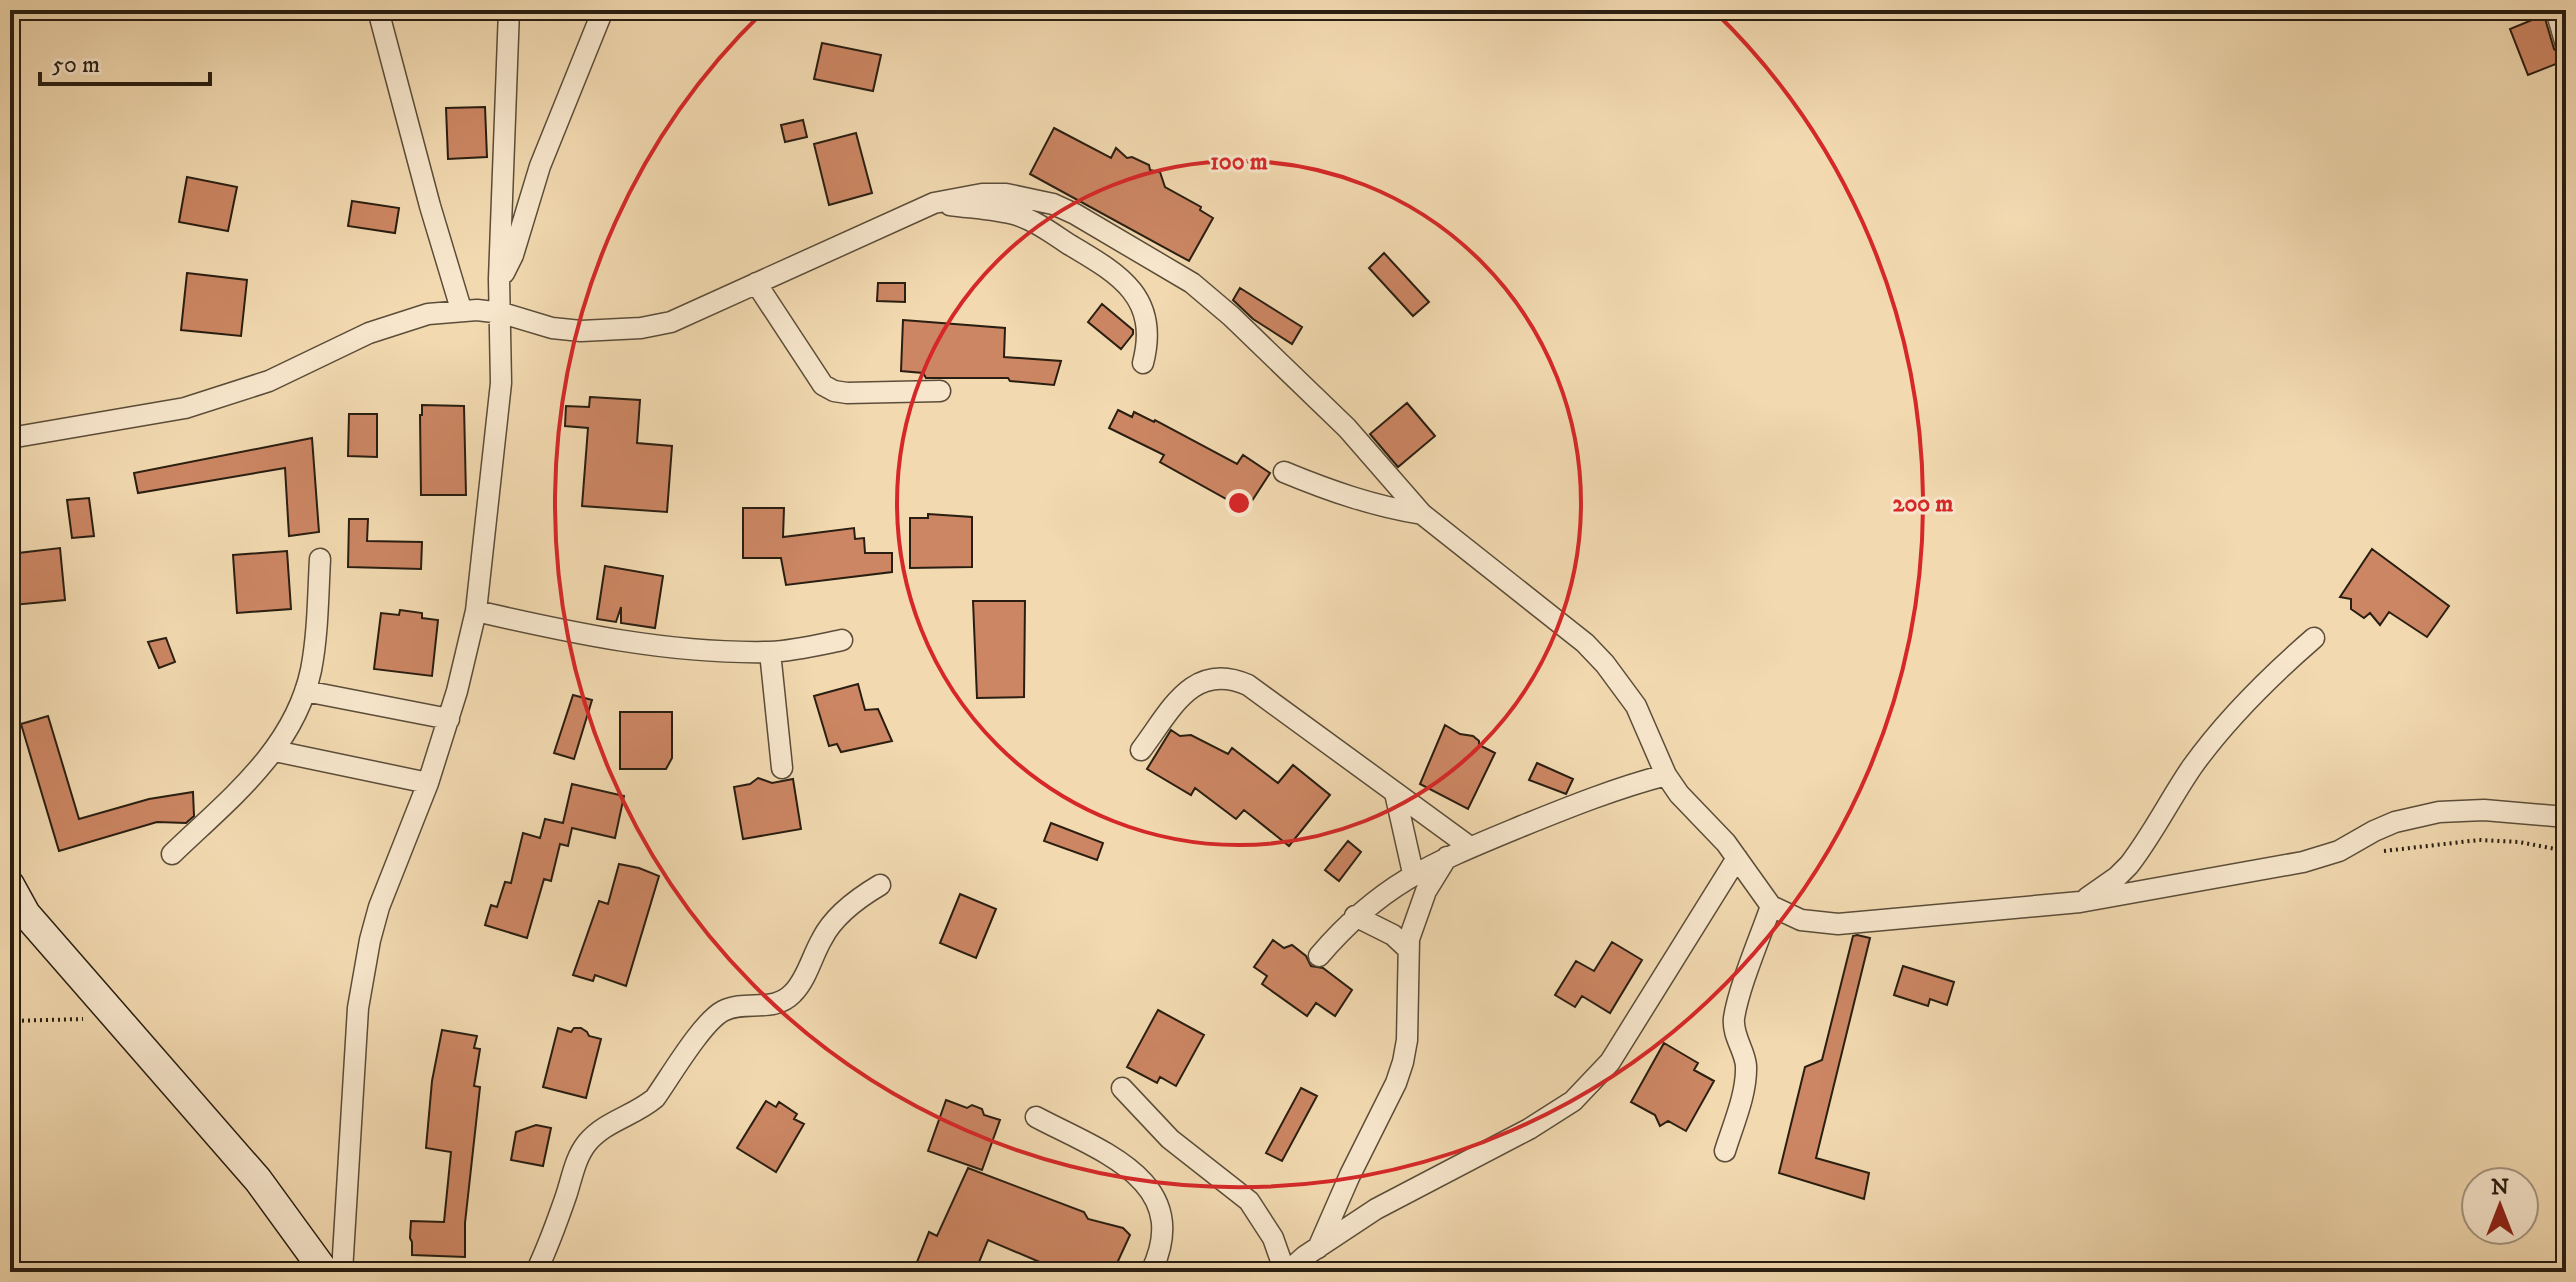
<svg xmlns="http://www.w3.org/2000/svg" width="2576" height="1282" font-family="'IM FELL DW Pica',serif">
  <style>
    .building { fill: #cc8663; stroke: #291e11; stroke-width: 2 }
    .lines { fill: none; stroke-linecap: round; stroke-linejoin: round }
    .street-casing { stroke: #5b4d39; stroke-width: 23 }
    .secondary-casing { stroke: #291e11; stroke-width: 31 }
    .path { stroke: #291e11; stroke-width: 4; stroke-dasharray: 2 4; stroke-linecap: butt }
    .street { stroke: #f7e6cc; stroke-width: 20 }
    .secondary { stroke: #f7e6cc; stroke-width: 28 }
    .ring { fill: none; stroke: #d62828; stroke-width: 4 }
    .centre { fill: #d62828; stroke: #f7e6cc; stroke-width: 4 }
    .ring-label { font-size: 24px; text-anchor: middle; font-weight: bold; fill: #d62828; stroke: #f7e6cc; stroke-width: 6; stroke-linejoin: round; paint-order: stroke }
  </style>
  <rect width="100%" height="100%" fill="#f2d9b0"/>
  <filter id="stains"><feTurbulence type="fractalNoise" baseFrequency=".0025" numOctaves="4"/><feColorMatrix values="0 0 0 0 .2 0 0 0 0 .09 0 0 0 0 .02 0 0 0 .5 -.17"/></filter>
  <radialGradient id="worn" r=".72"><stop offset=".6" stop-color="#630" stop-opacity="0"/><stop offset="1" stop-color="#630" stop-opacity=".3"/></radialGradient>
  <path class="building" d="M2544 15 2554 49 2566 60 2528 75 2510 29Z
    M822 43 881 55 873 91 814 79Z
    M485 107 487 157 448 159 446 108Z
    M803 120 807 137 785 142 781 125Z
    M1054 128 1111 158 1116 148 1127 158 1132 157 1149 165 1150 170 1160 172 1165 187 1201 207 1200 210 1213 218 1189 261 1030 174Z
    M856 133 872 193 829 205 814 144Z
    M187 177 237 187 228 231 179 222Z
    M352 201 399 208 395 233 348 226Z
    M1384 253 1429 302 1413 316 1369 268Z
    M187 273 247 280 241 336 181 330Z
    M878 283H905V302L877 301Z
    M1240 288 1302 327 1292 344 1253 319 1233 300Z
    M1102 304 1133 330V334L1121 349 1088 322Z
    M903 320 1005 328 1004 357 1061 361 1054 385 1010 381 1008 378H926L923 373 901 371Z
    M590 397 640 400 637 443 672 446 667 512 582 506 588 428 565 426 566 406 589 407Z
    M1407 403 1435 436 1398 467 1370 434Z
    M422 405 464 406 466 495H421L420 415H422Z
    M1118 410 1132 417 1134 412 1154 422 1155 420 1237 464 1243 455 1270 473 1246 510 1160 462 1164 455 1109 428Z
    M349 414H377V457L348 456Z
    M312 438 319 532 289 536 285 468 138 493 134 473Z
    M89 498 94 536 72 538 67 500Z
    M743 508H784L783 537 854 528 855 539 864 538 865 553H892V572L786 585 781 558H743Z
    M928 514 972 517V567L910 568V518H928Z
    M349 519H368L367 541 422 542 421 569 348 567Z
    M60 548 65 600 13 605 10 554Z
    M2372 549 2449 606 2427 637 2389 612 2380 625 2370 613 2364 618 2351 609V599L2340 597Z
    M287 551 291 609 237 613 233 555Z
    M605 566 663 576 655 628 621 623V607L616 622 597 619Z
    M973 601H1025L1024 697 977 698Z
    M400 610 422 613V618L438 620 432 676 374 669 381 613 399 615Z
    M166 638 175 662 159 668 148 642Z
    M858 684 865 710 878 709 892 741 841 752 837 744 829 746 814 696Z
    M573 695 592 700 574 759 554 753Z
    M620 712H672V758L666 769H620Z
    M48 716 79 819 149 799 193 792 194 816 186 823 157 822 59 851 21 724Z
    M1445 725 1460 734 1473 736 1479 741V745L1495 753 1468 809 1420 784Z
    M1171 730 1180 736 1191 735 1228 754 1232 748 1278 783 1293 765 1330 795 1289 846 1244 810 1236 819 1195 788 1191 795 1147 769Z
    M1537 763 1573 779 1566 794 1529 780Z
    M758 778 772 783 793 779 801 829 743 839 734 787 750 784Z
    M572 784 624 796 615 838 572 828 568 846 560 844 551 881 544 879 527 938 485 925 491 905 497 907 505 882 511 883 523 833 540 838 545 819 563 823Z
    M1051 823 1103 843 1097 860 1044 841Z
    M1348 841 1361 852 1339 881 1325 870Z
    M619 864 639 868 659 876 626 986 595 975 593 981 573 975 599 901 608 904Z
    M960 894 996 909 976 958 940 943Z
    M1857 935 1870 938 1816 1158 1869 1173 1864 1199 1779 1173 1805 1067 1822 1060 1853 936Z
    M1273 940 1284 948 1292 945 1306 956 1311 966 1323 968 1352 990 1335 1016 1316 1003 1307 1016 1262 984 1267 976 1254 967Z
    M1612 942 1642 960 1610 1013 1582 996 1575 1007 1555 995 1576 961 1594 971Z
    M1903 966 1954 982 1947 1005 1930 999 1928 1006 1894 995Z
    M1158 1010 1204 1035 1176 1086 1160 1077 1157 1083 1127 1067Z
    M558 1028 571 1032 574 1028H581L587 1032 589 1036 601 1039 586 1098 543 1087Z
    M442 1030 477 1036 474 1048 480 1049 474 1086 480 1087 465 1223V1257L412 1255V1242L410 1238 411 1221 444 1222 451 1152 426 1148 432 1081Z
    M1664 1043 1698 1063 1694 1070 1714 1081 1686 1131 1668 1121 1660 1126 1655 1115 1631 1102Z
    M1301 1088 1317 1096 1282 1161 1266 1153Z
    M946 1100 967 1108 972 1105 982 1109 984 1115 1000 1120 982 1170 928 1151Z
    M766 1101 776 1107 779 1102 797 1114 794 1119 804 1124 776 1172 737 1148Z
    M536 1125 551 1128 543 1166 511 1160 516 1132Z
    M968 1168 1084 1212 1088 1219 1123 1228 1130 1235 1113 1272H1063L988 1240 975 1272H913L929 1232 937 1236Z"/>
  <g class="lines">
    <defs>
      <path id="street" d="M378 10 430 206 461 309
        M2556 10 2566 45
        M950 205C971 208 996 209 1017 215 1036 221 1053 234 1070 245 1119 274 1160 297 1143 363
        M504 273 513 255 540 166 603 10
        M756 283 823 385 834 391 847 393 940 391
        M10 438 185 408 269 381 369 333 428 314 477 310 502 313 552 328 581 331 641 328 671 322 934 203 982 194H1006L1053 204 1075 214 1192 283 1231 316 1347 428 1422 514 1585 643 1605 664 1636 706 1666 775 1679 794 1726 843 1771 906 1801 920 1838 924 2080 902 2303 862 2339 851 2374 831 2395 822 2439 812 2484 810 2566 817
        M1284 472C1330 491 1373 506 1422 514
        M476 611C572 633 670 654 769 652 793 651 818 645 842 640
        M770 652 782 768
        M305 691 449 719
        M1141 750C1170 712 1192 660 1248 685L1470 847
        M275 751 428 783
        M1395 793 1413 873
        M172 854C228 800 294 750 311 670 318 634 318 596 320 559
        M2087 898 2117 877 2129 865C2153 834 2170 799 2192 767 2227 718 2269 677 2314 638
        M1355 916 1393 935 1408 949
        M1319 956C1382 882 1435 862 1522 826 1569 807 1616 788 1666 775
        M1122 1088 1170 1139 1249 1201 1273 1238 1285 1272
        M1036 1117C1100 1151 1195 1181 1151 1272
        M1725 1151C1733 1125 1747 1094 1746 1066 1745 1050 1732 1036 1734 1018 1739 986 1760 938 1771 906
        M1318 1248 1350 1175 1396 1083 1403 1062 1407 1040 1409 939 1426 891 1447 857
        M342 1272 358 1008 370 940 379 907 428 783 457 691 476 611 501 383 499 279 509 10
        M536 1272C548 1247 557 1222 566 1196 572 1178 575 1158 587 1143 605 1121 634 1116 655 1098 670 1077 702 1022 723 1011 746 999 773 1014 793 993 807 979 812 956 822 939 834 915 858 898 880 885
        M1287 1272 1305 1256 1376 1209 1529 1129 1573 1101 1610 1062 1737 858"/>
      <path id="secondary" d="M10 885 26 914 258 1180 325 1272"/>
    </defs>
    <use href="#street" class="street-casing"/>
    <use href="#secondary" class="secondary-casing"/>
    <path class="path" d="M2384 851 2479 840 2519 842 2566 851
      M10 1021 83 1019"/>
    <use href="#street" class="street"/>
    <use href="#secondary" class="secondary"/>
  </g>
  <g class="ring">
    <circle cx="1239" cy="503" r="342"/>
    <path d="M1714 11A684 684 0 1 1 764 11"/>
  </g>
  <circle cx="1239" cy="503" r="12" class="centre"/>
  <g class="ring-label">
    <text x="1239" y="169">100 m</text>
    <text x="1923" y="511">200 m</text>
  </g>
  <rect width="2576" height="1282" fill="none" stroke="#f2d9b0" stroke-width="40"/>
  <rect x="12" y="12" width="2552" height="1258" fill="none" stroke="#291e11" stroke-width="4"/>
  <rect x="20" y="20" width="2536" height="1242" fill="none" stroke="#291e11" stroke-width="2"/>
  <g transform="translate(2500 1206)"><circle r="38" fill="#f7e6cc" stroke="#a59681" stroke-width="2"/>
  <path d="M0-6L14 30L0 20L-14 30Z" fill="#8f2418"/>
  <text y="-12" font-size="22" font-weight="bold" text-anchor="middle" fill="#291e11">N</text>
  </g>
  <path d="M40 72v12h170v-12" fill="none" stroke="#291e11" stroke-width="4"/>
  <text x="52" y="72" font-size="24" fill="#291e11" stroke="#f7e6cc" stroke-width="6" paint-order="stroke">50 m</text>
  <rect width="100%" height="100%" filter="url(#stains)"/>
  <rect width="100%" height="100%" fill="url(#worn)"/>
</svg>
